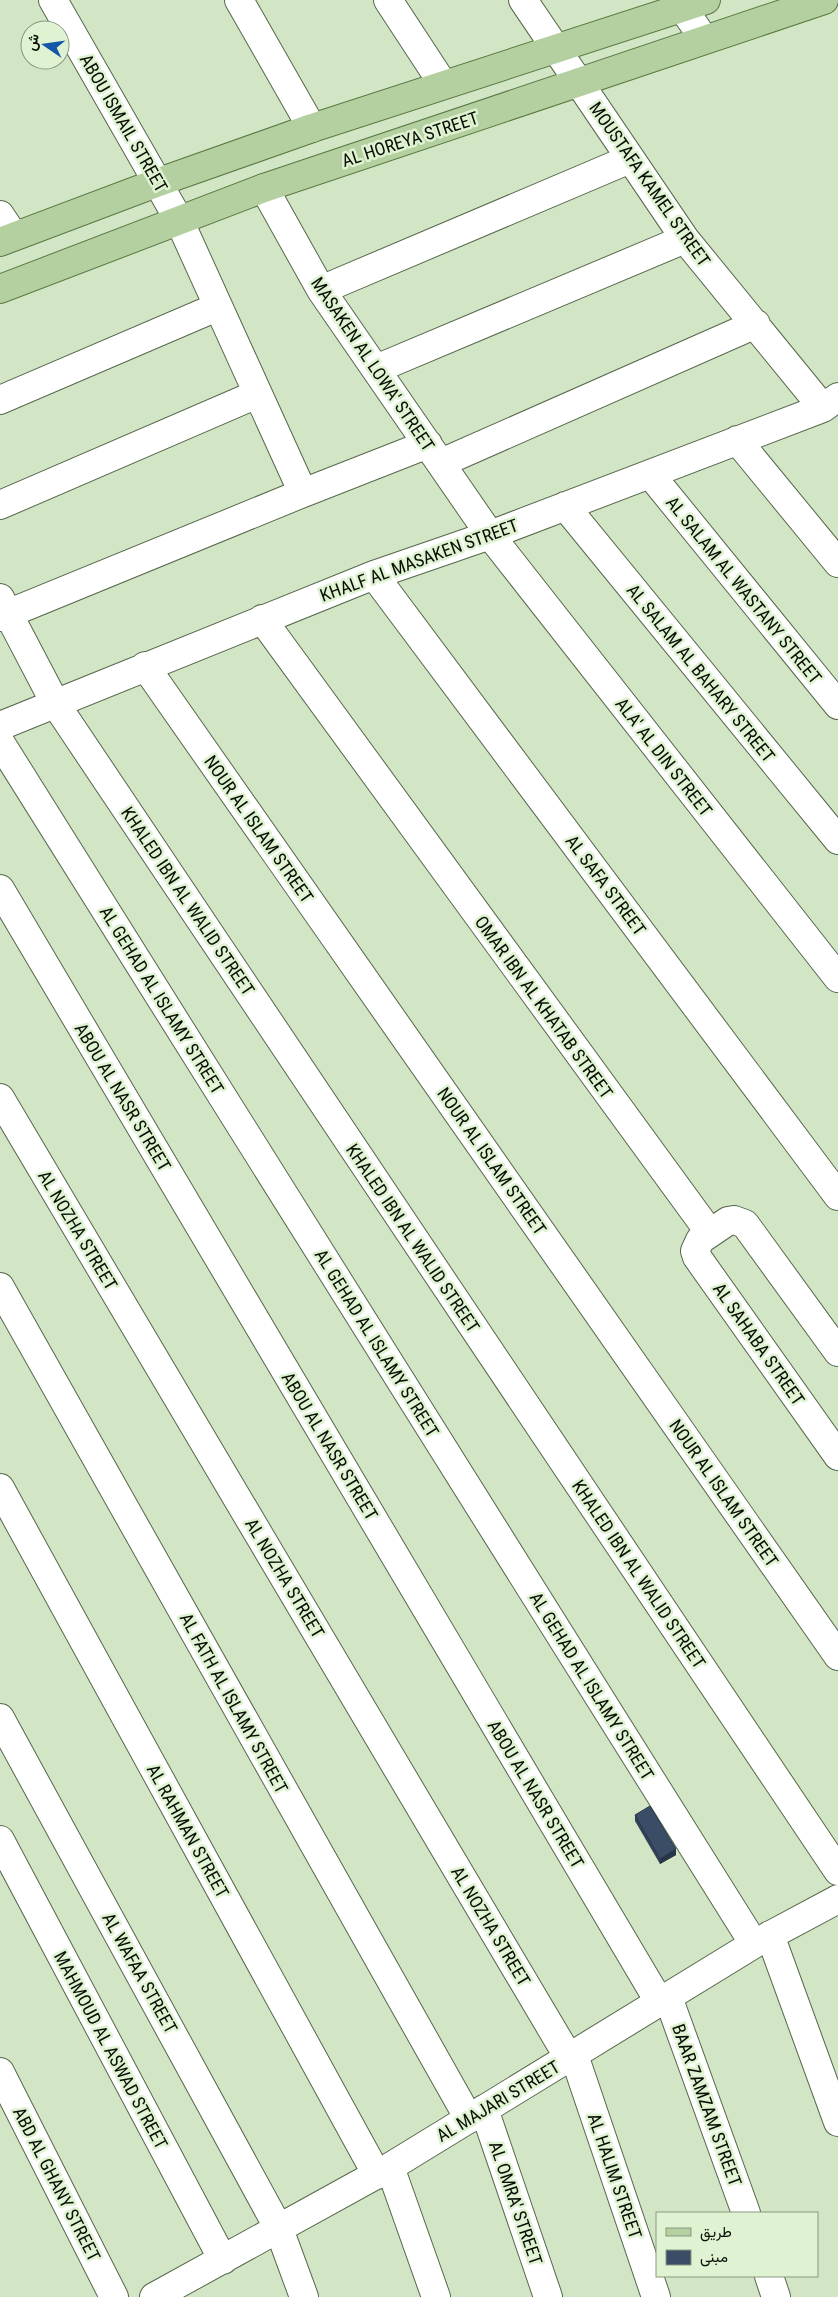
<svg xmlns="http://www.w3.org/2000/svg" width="838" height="2297" font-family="'Roboto Condensed',Vazirmatn,sans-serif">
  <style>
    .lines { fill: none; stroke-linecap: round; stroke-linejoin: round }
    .minor-casing { stroke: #56674b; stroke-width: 30 }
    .major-casing { stroke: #597841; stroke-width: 30 }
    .minor { stroke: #fff; stroke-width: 28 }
    .major { stroke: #b5d0a0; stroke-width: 28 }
    .wall { fill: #334258 }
    .shaded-wall { fill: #293647 }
    .building { fill: #3b4d66; stroke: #293647 }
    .labels { text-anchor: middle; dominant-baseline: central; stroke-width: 5; stroke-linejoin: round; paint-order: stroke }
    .street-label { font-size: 18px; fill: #080e05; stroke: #dff3d2 }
  </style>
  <rect width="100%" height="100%" fill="#d2e6c5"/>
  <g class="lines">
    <defs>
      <path id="minor" d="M53 0 179 220 303 493
        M239 0 312 128
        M388 0 443 84
        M523 0 685 239 823 408
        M677 0 704 39
        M264 188 321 290 490 535 838 978
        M0 215 14 236
        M321 290 630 159
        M376 369 685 239
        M0 400 217 307
        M737 440 838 563
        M441 463 756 324
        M650 474 838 705
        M0 505 257 394
        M565 506 838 840
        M374 575 838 1196
        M0 598 55 703 838 1871
        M0 617 303 493 428 444
        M262 619 710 1233
        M145 666 838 1656
        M0 726 374 575 490 535 823 408 838 397
        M0 742 754 1944
        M0 889 660 2003
        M0 1098 569 2058
        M0 1287 469 2119
        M838 1352 745 1224 734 1220 728 1221 700 1240 695 1251 697 1257 838 1456
        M0 1488 377 2175
        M0 1718 279 2229 304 2297
        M0 1840 223 2260
        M770 1935 838 2122
        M668 1997 746 2213
        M574 2055 656 2297
        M0 2072 114 2297
        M484 2109 548 2297
        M390 2167 436 2297
        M769 2276 776 2297
        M154 2297 390 2167 754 1944 838 1899"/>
      <path id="major" d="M0 242 159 182 312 128 706 0
        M0 289 264 188 824 0"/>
    </defs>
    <use href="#minor" class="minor-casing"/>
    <use href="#major" class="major-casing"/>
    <use href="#minor" class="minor"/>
    <use href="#major" class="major"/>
  </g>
  <path class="wall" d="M635 1815 676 1855 660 1864 635 1821Z"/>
  <path class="shaded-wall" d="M676 1849V1855L660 1864V1859Z"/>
  <path class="building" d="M650 1806 676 1849 660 1859 635 1815Z"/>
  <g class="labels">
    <g class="street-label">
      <text transform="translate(124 123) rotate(60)">ABOU ISMAIL STREET</text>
      <text transform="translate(410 139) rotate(-18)">AL HOREYA STREET</text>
      <text transform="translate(650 184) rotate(55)">MOUSTAFA KAMEL STREET</text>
      <text transform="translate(373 364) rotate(56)">MASAKEN AL LOWA' STREET</text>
      <text transform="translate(419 560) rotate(-20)">KHALF AL MASAKEN STREET</text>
      <text transform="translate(744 590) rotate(51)">AL SALAM AL WASTANY STREET</text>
      <text transform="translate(701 673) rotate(51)">AL SALAM AL BAHARY STREET</text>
      <text transform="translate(664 757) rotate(52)">ALA' AL DIN STREET</text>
      <text transform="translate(259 829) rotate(55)">NOUR AL ISLAM STREET</text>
      <text transform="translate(606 885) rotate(53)">AL SAFA STREET</text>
      <text transform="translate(188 901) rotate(56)">KHALED IBN AL WALID STREET</text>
      <text transform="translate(162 1000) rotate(58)">AL GEHAD AL ISLAMY STREET</text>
      <text transform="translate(544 1007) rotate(54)">OMAR IBN AL KHATAB STREET</text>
      <text transform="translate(123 1097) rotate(59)">ABOU AL NASR STREET</text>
      <text transform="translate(492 1161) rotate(55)">NOUR AL ISLAM STREET</text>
      <text transform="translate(78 1230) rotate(59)">AL NOZHA STREET</text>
      <text transform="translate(413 1238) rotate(56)">KHALED IBN AL WALID STREET</text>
      <text transform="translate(377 1343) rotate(58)">AL GEHAD AL ISLAMY STREET</text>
      <text transform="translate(759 1344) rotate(55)">AL SAHABA STREET</text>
      <text transform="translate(330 1446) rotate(59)">ABOU AL NASR STREET</text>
      <text transform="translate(724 1493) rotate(55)">NOUR AL ISLAM STREET</text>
      <text transform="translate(639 1574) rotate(56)">KHALED IBN AL WALID STREET</text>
      <text transform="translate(285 1578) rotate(59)">AL NOZHA STREET</text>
      <text transform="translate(592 1686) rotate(58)">AL GEHAD AL ISLAMY STREET</text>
      <text transform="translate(234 1703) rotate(61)">AL FATH AL ISLAMY STREET</text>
      <text transform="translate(536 1794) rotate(59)">ABOU AL NASR STREET</text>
      <text transform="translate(188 1831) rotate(61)">AL RAHMAN STREET</text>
      <text transform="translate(491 1926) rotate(59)">AL NOZHA STREET</text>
      <text transform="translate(140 1973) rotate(61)">AL WAFAA STREET</text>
      <text transform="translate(111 2050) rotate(62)">MAHMOUD AL ASWAD STREET</text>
      <text transform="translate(498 2101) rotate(-31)">AL MAJARI STREET</text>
      <text transform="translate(707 2105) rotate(70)">BAAR ZAMZAM STREET</text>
      <text transform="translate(615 2176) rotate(71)">AL HALIM STREET</text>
      <text transform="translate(57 2184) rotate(63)">ABD AL GHANY STREET</text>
      <text transform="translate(516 2203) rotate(71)">AL OMRA' STREET</text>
    </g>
  </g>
  <rect x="656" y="2212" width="162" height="65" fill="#dff3d2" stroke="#899780"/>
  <rect x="666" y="2228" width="25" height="8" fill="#b5d0a0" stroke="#899780"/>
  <text x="700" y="2237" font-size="15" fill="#080e05">طريق</text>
  <rect x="666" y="2250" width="25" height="15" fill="#3b4d66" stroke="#899780"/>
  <text x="700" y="2262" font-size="15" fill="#080e05">مبنى</text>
  <g transform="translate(45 45) rotate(283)"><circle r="24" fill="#dff3d2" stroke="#899780"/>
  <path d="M0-4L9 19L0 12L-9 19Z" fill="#1656a6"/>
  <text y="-8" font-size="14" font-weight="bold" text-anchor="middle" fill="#080e05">ش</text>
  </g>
</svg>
